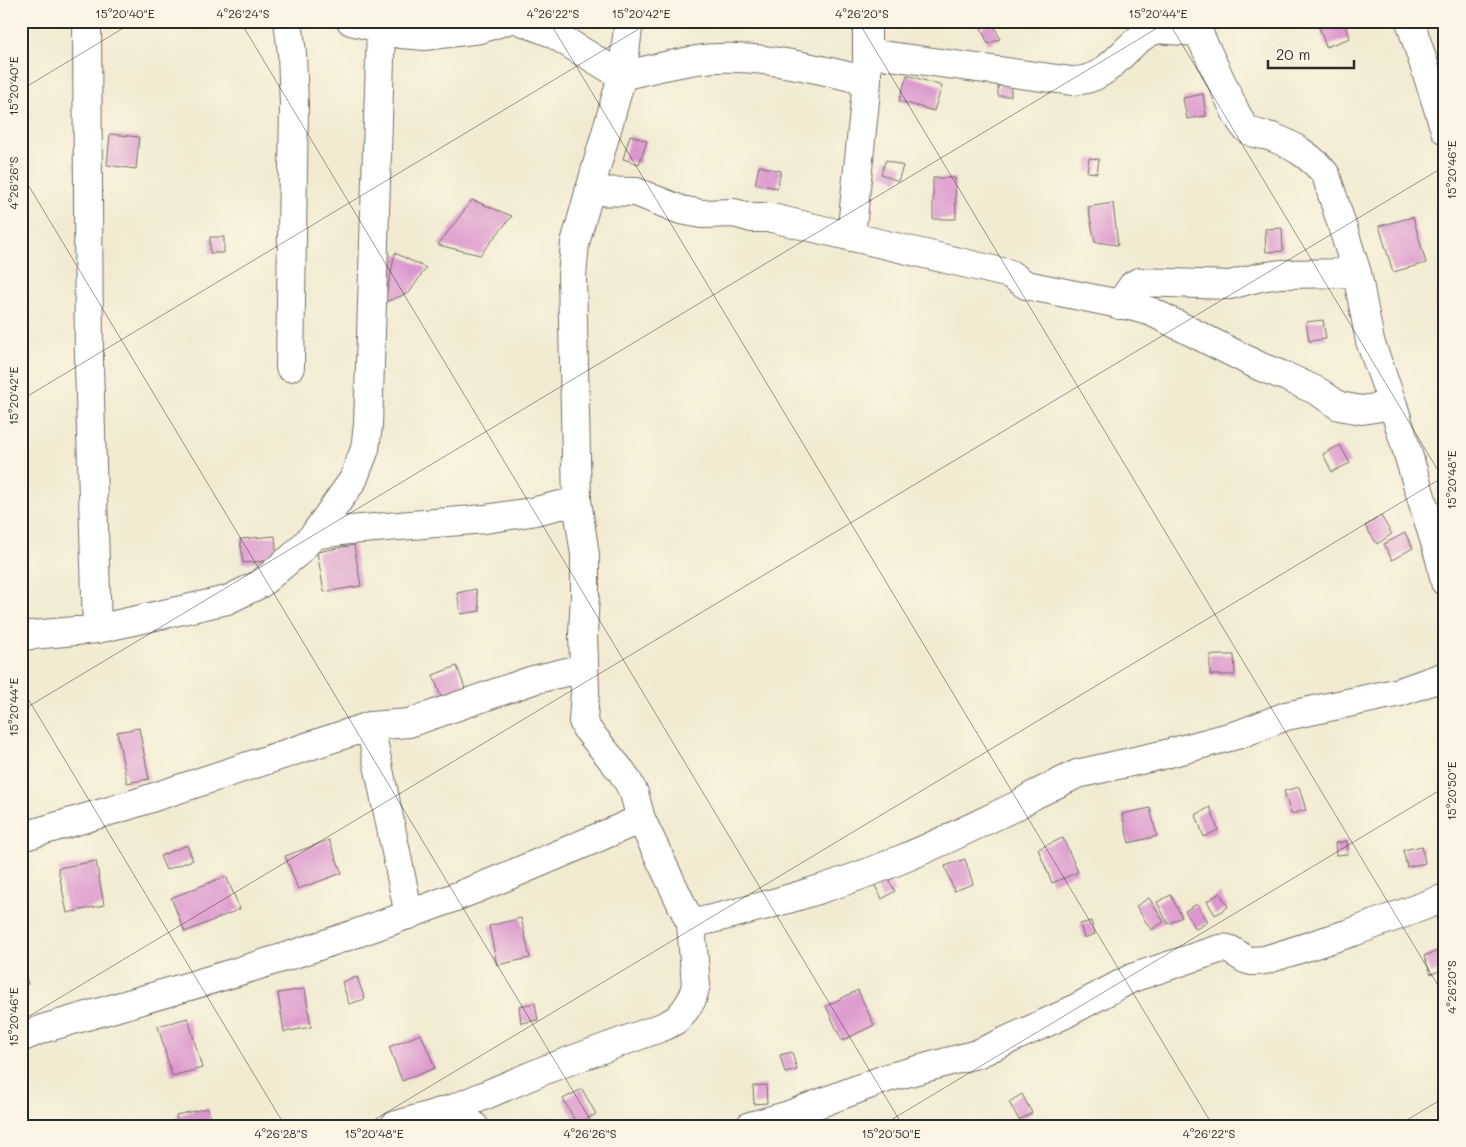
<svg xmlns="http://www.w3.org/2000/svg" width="1466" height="1147" font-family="Mali,sans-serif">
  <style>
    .building { fill: #db96cd }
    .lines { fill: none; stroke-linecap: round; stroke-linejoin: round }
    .minor-casing { stroke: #716e65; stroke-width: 30 }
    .minor { stroke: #fff; stroke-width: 28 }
    .ticks { fill: none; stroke: #2b2b2b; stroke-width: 1; stroke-opacity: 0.45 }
    .neatline { fill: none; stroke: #2b2b2b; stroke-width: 2 }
    .ticks-label { font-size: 12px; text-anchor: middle; fill: #2b2b2b }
  </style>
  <rect width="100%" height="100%" fill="#fcf5e5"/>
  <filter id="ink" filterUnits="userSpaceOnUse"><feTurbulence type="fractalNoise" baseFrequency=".02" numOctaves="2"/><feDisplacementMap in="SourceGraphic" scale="10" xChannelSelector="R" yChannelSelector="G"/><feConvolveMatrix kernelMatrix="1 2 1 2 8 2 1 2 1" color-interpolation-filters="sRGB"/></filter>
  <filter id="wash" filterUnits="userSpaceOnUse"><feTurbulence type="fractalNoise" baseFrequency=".0096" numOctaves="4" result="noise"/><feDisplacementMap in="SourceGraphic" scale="20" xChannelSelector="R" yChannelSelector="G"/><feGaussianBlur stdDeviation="1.12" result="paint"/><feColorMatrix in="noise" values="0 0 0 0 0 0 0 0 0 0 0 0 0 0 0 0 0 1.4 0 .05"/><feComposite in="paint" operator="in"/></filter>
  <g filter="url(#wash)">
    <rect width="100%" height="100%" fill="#f2ebd2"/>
    <g id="blocks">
      <path class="building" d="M1317 21H1344L1350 38 1326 47Z
        M993 23 1000 39 988 44 981 28Z
        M907 75 942 86 934 111 899 101Z
        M1011 85V96H998V86Z
        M1203 94 1206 116 1187 119 1183 98Z
        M110 134 139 137 136 169 107 165Z
        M630 135 647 141 639 164 623 159Z
        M1089 158 1099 159 1097 173 1087 172Z
        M886 160 903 166 898 181 881 174Z
        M759 166 781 171 777 188 755 184Z
        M933 178H955L956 219H933Z
        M472 200 512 216 480 255 438 245Z
        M1113 203 1118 245 1095 242 1088 207Z
        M1413 217 1426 263 1393 272 1379 226Z
        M1282 228 1283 251 1266 252 1265 229Z
        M210 237H224V253H210Z
        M395 253 426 268 409 293 385 302Z
        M1323 320 1326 339 1309 341 1306 322Z
        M1340 445 1350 463 1332 472 1323 454Z
        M1381 516 1392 534 1377 544 1365 526Z
        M1405 533 1413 548 1392 560 1384 544Z
        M275 536 277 560 243 563 240 539Z
        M354 545 361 586 324 592 317 552Z
        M476 589 480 611 461 614 457 593Z
        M1210 655H1234L1235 675H1210Z
        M457 666 466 691 442 700 433 675Z
        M139 728 149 779 127 783 117 732Z
        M1299 787 1306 810 1291 814 1284 791Z
        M1210 807 1218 830 1204 837 1196 815Z
        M1150 808 1157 836 1129 843 1122 814Z
        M1063 838 1078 872 1052 883 1038 849Z
        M329 840 342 873 298 889 285 856Z
        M1347 841 1348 854 1336 855 1335 843Z
        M187 845 193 860 166 870 160 856Z
        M1422 846 1425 863 1407 867 1403 850Z
        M965 859 973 884 954 891 945 866Z
        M96 861 104 905 67 913 58 868Z
        M226 876 240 909 185 932 171 898Z
        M887 877 895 891 882 899 874 884Z
        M1220 893 1228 907 1215 915 1207 901Z
        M1171 895 1182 917 1168 924 1157 902Z
        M1149 898 1164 922 1151 930 1136 906Z
        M1197 904 1208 922 1196 929 1185 911Z
        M521 918 530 958 497 965 489 926Z
        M1091 921 1095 934 1084 938 1080 924Z
        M1445 948V969L1431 974 1424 956Z
        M21 964 28 984 21 986Z
        M357 977 365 999 349 1004 342 982Z
        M305 989 311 1027 284 1032 278 993Z
        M858 990 874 1025 842 1041 826 1006Z
        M535 1003 538 1020 521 1023 519 1006Z
        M188 1018 202 1068 172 1076 158 1026Z
        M421 1034 435 1068 402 1081 389 1047Z
        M792 1052 797 1070 785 1073 780 1055Z
        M766 1085 767 1103 754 1104 753 1086Z
        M582 1089 596 1114 577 1124 563 1099Z
        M1022 1094 1032 1113 1019 1120 1009 1102Z
        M208 1108 212 1126H178L176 1115Z"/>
    </g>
  </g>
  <g filter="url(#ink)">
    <use href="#blocks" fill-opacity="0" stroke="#716e65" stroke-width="1"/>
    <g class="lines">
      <defs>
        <path id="minor" d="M87 21 89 365 97 629
          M288 21 292 53 294 105 290 367
          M351 21 401 34 425 36 480 29 505 21
          M521 21 552 33 622 76C646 70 672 64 697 60 749 52 817 68 867 81
          M1193 21 1237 115C1240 119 1242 125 1246 128 1253 135 1263 134 1272 137 1291 144 1314 158 1326 175L1357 273 1370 341 1393 405 1440 559 1445 582
          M1410 21 1445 130
          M867 53 1072 81C1113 81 1123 41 1157 29L1197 32
          M589 191 636 192 681 210 702 214 734 213 752 218H772L1010 274 1026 285 1134 307 1152 312 1261 367 1287 377 1319 392 1339 406 1362 410 1393 405
          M851 237 867 81V21
          M1119 305 1133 285 1139 282 1230 285 1260 277 1280 274 1357 273
          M314 535 350 530 485 519 531 512 577 501
          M21 636 97 629 227 600 260 584 296 554 314 535 353 480 365 449 368 425 381 29
          M370 726 409 723 533 680 583 668
          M21 837 130 805 370 726 409 915
          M691 924C763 907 834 888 902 859 941 843 978 824 1016 806L1034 795 1077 774 1162 755 1240 734 1286 716 1400 692 1445 676
          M21 1038 42 1029C165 993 290 959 410 914 488 886 564 852 641 819
          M455 1108 474 1126
          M394 1126 455 1108 547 1069 665 1026 676 1020 685 1010 692 999 696 985 691 924 641 819 634 793 627 780 622 772 586 728 583 721 585 691 583 634 585 594V555L577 501 572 276 575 243 622 76 629 21
          M750 1126 786 1116 887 1078 977 1054 1063 1015 1132 978 1216 950C1235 944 1236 959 1252 961 1256 961 1261 960 1265 960L1353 932 1445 898"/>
      </defs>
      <use href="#minor" class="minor-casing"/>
      <use href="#minor" class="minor"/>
    </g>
  </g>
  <path class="ticks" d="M240 21 903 1126M549 21 1213 1126M858 21 1445 997M1168 21 1445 482M21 90 135 21M21 173 594 1126M21 400 652 21M21 687 285 1126M21 711 1169 21M21 1021 1445 166M364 1126 1445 476M881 1126 1445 787M1397 1126 1445 1097"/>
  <rect width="1466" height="1147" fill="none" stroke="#fcf5e5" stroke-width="55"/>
  <path d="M1268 60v8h86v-8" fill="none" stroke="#2b2b2b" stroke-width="2.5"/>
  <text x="1276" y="60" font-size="15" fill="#2b2b2b" stroke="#fcf5e5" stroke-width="4" paint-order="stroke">20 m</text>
  <rect x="28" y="28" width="1410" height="1092" class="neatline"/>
  <g class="ticks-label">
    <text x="125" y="18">15°20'40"E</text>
    <text x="243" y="18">4°26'24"S</text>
    <text x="553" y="18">4°26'22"S</text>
    <text x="641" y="18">15°20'42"E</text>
    <text x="862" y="18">4°26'20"S</text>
    <text x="1158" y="18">15°20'44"E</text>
    <text transform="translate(14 86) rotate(-90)" y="4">15°20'40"E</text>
    <text transform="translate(1452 170) rotate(-90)" y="4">15°20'46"E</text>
    <text transform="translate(14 183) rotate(-90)" y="4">4°26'26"S</text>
    <text transform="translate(14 396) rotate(-90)" y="4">15°20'42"E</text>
    <text transform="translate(1452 480) rotate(-90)" y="4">15°20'48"E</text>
    <text transform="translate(14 707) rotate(-90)" y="4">15°20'44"E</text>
    <text transform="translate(1452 791) rotate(-90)" y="4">15°20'50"E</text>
    <text transform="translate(1452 987) rotate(-90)" y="4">4°26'20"S</text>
    <text transform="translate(14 1017) rotate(-90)" y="4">15°20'46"E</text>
    <text x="281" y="1138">4°26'28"S</text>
    <text x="374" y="1138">15°20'48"E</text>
    <text x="590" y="1138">4°26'26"S</text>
    <text x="891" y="1138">15°20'50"E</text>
    <text x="1209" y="1138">4°26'22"S</text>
  </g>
</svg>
